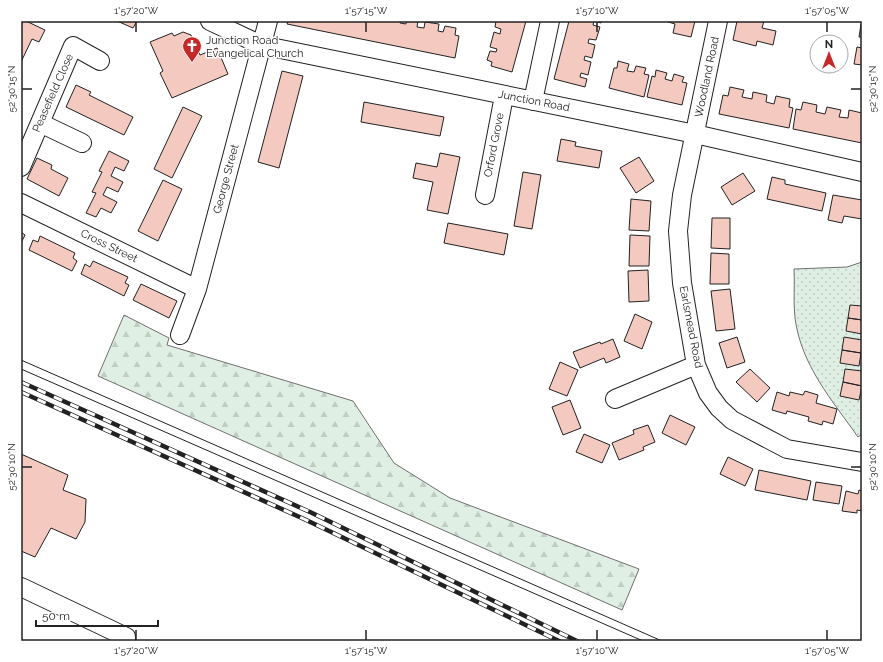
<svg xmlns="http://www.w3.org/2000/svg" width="883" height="662" font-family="Raleway,sans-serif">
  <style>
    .forest { fill: url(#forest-firs); stroke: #6f6f6f }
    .garden { fill: url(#garden-dots); stroke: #6f6f6f }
    .building { fill: #f3c9c0; stroke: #222 }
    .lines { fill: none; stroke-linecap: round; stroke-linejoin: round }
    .minor-casing { stroke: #222; stroke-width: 20 }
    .minor { stroke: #fff; stroke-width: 18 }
    .tram { stroke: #222; stroke-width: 1 }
    .rail-casing { stroke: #222; stroke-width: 4.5 }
    .rail { stroke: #fff; stroke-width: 3; stroke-dasharray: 9; stroke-linecap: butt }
    .ticks { fill: none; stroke: #222; stroke-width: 1.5 }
    .labels { text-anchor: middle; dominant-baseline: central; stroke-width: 3; stroke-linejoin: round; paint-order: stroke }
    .poi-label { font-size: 11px; fill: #222; stroke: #fff; text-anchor: start }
    .street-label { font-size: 11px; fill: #222; stroke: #fff }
    .neatline { fill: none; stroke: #222; stroke-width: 1.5 }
    .ticks-label { font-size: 10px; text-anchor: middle; fill: #222 }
  </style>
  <defs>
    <pattern id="forest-firs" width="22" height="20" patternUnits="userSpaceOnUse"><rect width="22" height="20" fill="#e0efe3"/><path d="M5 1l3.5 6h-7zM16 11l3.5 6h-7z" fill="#c0cdc2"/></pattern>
    <pattern id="garden-dots" width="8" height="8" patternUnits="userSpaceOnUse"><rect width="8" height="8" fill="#e0efe3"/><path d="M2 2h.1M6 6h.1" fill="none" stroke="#c0cdc2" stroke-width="1.8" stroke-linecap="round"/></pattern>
  </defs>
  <rect width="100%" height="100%" fill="#fff"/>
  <path class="forest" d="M124 315 169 338 167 345 353 401 394 463 450 498 639 569 622 610 98 376Z"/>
  <path class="garden" d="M862 262V434L858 437C832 400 801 365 795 318 793 302 795 285 794 269L847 267Z"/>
  <path class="building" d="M23 21H26L45 30 39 42 32 39 21 62V25Z
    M117 21H137L133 28Z
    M288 21H400V23L406 24V21H418L417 27 424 28 425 22 439 24 438 31 443 32 445 26 456 28 455 35 459 36 455 58 287 24Z
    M496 21H526L512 72 491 66 492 62 487 60 490 51 496 52 497 49 490 47 494 32 500 34 501 29 495 27Z
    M569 21H602L601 23 594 21 593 25 600 27 596 40 589 39 588 43 595 45 592 58 585 56 584 60 591 62 588 75 581 73 580 77 587 79 585 87 554 79Z
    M665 21H695L691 37 673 33 675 24Z
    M737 21H764L762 28 776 31 773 45 757 41 756 46 733 40Z
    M861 24H862V37H859Z
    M183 32 191 35 200 55 217 48 228 74 172 98 160 73 163 71 150 42 172 33 174 36Z
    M857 47 862 48V65L854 64Z
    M618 61 629 64 627 71 634 72 636 66 646 68 644 74 649 75 644 97 609 88 614 68H617Z
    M656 70 667 73 665 79 672 81 674 74 684 77 682 82 687 83 682 105 647 97 652 76 655 77Z
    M282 71 303 76 279 168 258 162Z
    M76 85 91 92 89 95 133 117 124 135 66 107Z
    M730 87 744 90 742 97 752 99 753 92 767 95 766 102 774 104 776 96 790 99 789 107 793 108 789 128 719 114 723 95 728 96Z
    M364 102 444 117 440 136 361 122Z
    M803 102 817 105 816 112 825 114 827 107 841 110 839 117 848 118 849 110 862 113V143L793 129 796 109 801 110Z
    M183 107 202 116 172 178 154 169Z
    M561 139 576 142 575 146 602 151 599 168 557 161Z
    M109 151 129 161 124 171 115 167 111 176 123 182 118 192 107 187 103 195 117 202 111 213 101 208 96 217 86 213 96 193 92 192 102 172 99 171Z
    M440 153 460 157 448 214 427 210 433 182 413 178 416 163 437 167Z
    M639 157 654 181 636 193 620 168Z
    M37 158 52 165 51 169 68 178 59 196 27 179Z
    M523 172 541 175 532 229 514 226Z
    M743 173 755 191 732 205 721 187Z
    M772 177 785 180V184L826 193 822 211 767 199Z
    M163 180 182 189 158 241 138 231Z
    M833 195 862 200V219L844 216 842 223 828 220Z
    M631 199 651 201 649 231 629 230Z
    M712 218H730V249L711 248Z
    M448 223 508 234 504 255 444 243Z
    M21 232 25 235 21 243Z
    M630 235 650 236 649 266H629Z
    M40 236 75 253 73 258 77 261 72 271 29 250 33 240 38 242Z
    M711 253 729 254V284H710Z
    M93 261 128 277 125 283 129 285 124 296 81 274 85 264 90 267Z
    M648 270 649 301 629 302 628 271Z
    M141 284 177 301 169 318 133 300Z
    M730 289 735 329 716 331 711 291Z
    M850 305 862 306V320L848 318Z
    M635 314 652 322 642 349 624 341Z
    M848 318 862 320V334L846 331Z
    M737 337 745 362 727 368 719 343Z
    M844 337 862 340 861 353 842 350Z
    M613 339 620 357 606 363 604 358 580 368 573 352 600 342 601 344Z
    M842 350 861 353 859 366 840 363Z
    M560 362 578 370 567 396 549 389Z
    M750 369 770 388 757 402 736 382Z
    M845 369 862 371V386L843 382Z
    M843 382 862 386 859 400 840 396Z
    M805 391 818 395 816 403 837 409 833 424 823 421 822 425 808 421 809 417 787 411 786 414 772 410 777 392 789 396 790 392 803 395Z
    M570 400 581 428 563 435 552 407Z
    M670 415 695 427 686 445 662 433Z
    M648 425 655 442 643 447 644 450 619 460 612 443 634 434 633 430Z
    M584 434 610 445 602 463 576 452Z
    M21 454 68 475 63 490 86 499 85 522 76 539 51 528 35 557 21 551Z
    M728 457 753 469 745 486 720 474Z
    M759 470 811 481 807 500 755 490Z
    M816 482 842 486 839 504 813 500Z
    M859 490 862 491V511L857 510V513L842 511 846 491 858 494Z"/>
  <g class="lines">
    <defs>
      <path id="minor" d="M210 21 261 45 695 134 862 172
        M718 21 682 195 678 231 682 283 696 365 708 393 719 408 732 420 787 449 862 462
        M533 101 550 21
        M40 123 82 143
        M21 167 73 46 100 61
        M485 195 504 96
        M21 203 197 289
        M180 335 197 289 268 21
        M615 399 696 365
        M21 587 126 637V641"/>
    </defs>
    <use href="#minor" class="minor-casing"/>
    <use href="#minor" class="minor"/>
    <path class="tram" d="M21 360 662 641
      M21 369 643 641"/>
    <defs>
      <path id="rail" d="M21 382 310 512 577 641
        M21 392 304 519 559 641"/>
    </defs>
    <use href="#rail" class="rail-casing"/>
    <use href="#rail" class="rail"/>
  </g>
  <path class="ticks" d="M136 22V32M366 22V32M597 22V32M827 22V32M22 89H32M851 89H861M22 467H32M851 467H861M136 630V640M366 630V640M597 630V640M827 630V640"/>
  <defs>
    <symbol id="church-pin" viewBox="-11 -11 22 30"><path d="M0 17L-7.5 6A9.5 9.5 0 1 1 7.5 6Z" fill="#c62828" stroke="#fff"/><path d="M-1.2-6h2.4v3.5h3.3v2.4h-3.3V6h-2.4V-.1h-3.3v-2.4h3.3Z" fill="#fff"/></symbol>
  </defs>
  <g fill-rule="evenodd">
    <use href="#church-pin" x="181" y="35" width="22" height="30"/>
  </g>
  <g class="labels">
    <g class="poi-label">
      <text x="206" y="40">Junction Road<tspan x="206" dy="13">Evangelical Church</tspan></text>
    </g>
    <g class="street-label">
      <text transform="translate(707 77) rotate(-78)">Woodland Road</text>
      <text transform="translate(53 93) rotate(-66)">Peasefield Close</text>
      <text transform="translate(534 101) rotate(11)">Junction Road</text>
      <text transform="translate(494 145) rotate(-79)">Orford Grove</text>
      <text transform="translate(226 179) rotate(-75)">George Street</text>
      <text transform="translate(109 246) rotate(26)">Cross Street</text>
      <text transform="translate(691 327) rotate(79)">Earlsmead Road</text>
    </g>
  </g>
  <rect width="883" height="662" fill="none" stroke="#ffffff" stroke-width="44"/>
  <g transform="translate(829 54)"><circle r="19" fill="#ffffff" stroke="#a7a7a7"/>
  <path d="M0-3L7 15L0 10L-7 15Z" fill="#c62828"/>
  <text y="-6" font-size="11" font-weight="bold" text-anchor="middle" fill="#222222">N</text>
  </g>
  <path d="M36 620v6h122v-6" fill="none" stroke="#222222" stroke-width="2"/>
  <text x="42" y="620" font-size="12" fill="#222222" stroke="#ffffff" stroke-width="3" paint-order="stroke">50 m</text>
  <rect x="22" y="22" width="839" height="618" class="neatline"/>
  <g class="ticks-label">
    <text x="136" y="14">1°57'20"W</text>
    <text x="366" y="14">1°57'15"W</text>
    <text x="597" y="14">1°57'10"W</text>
    <text x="827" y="14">1°57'05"W</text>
    <text transform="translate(11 89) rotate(-90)" y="4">52°30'15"N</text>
    <text transform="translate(872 89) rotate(-90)" y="4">52°30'15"N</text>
    <text transform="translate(11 467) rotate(-90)" y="4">52°30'10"N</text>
    <text transform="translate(872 467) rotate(-90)" y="4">52°30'10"N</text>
    <text x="136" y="654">1°57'20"W</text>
    <text x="366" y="654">1°57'15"W</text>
    <text x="597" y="654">1°57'10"W</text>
    <text x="827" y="654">1°57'05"W</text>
  </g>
</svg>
